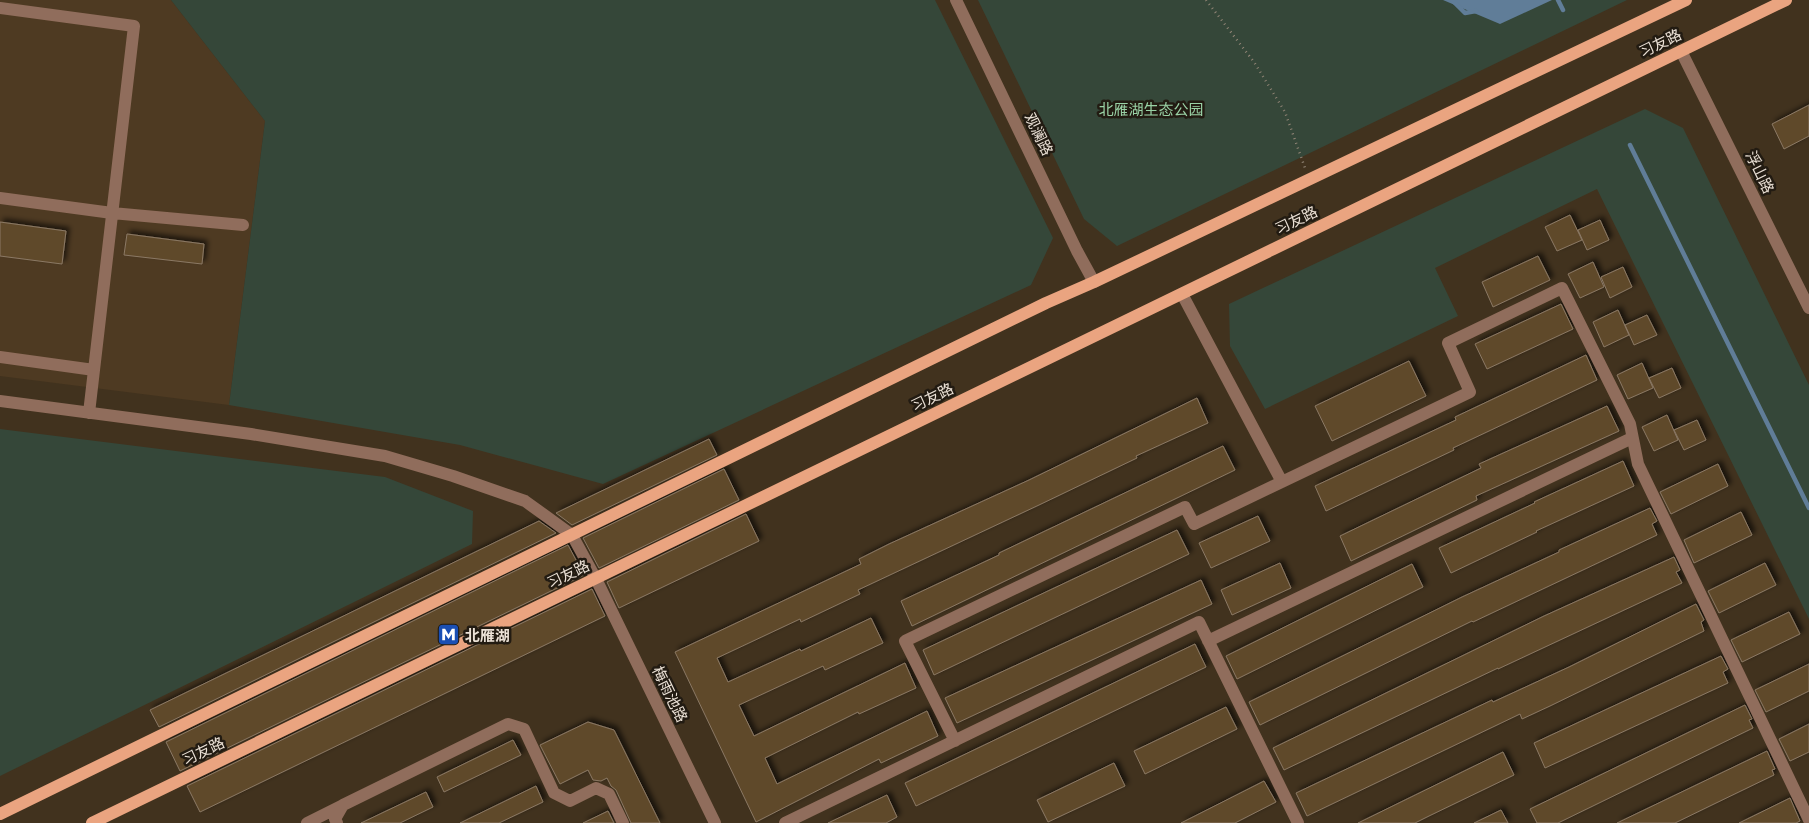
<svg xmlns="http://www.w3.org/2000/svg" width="1809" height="823" font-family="'Public Sans','Noto Sans SC',sans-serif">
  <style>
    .built { fill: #4e3a22 }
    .green { fill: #354739 }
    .water { fill: #607d98 }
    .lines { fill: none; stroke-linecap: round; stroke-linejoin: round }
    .stream { stroke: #607d98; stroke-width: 4.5 }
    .building { fill: #5f482b; stroke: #8b7964; filter: url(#shadow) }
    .path { stroke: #938677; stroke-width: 2.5; stroke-dasharray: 1 4; stroke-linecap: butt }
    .minor { stroke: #906d5c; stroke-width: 12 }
    .major { stroke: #eaa480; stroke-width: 12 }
    .labels { text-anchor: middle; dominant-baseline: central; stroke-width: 5; stroke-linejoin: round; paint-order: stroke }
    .street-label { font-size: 15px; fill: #ece2d7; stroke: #221b12 }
    .park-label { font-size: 15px; fill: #99d1a5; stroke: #221b12 }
    .poi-label { font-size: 15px; font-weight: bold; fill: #ece2d7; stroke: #221b12; text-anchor: start }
  </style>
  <defs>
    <filter id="shadow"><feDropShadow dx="3.5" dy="-3.5" stdDeviation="2.5" flood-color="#0009"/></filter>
  </defs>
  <rect width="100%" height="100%" fill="#41321e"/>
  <path class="built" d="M0 0H171L265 121 229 405 0 376Z"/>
  <path class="green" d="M171 0H935L1053 238 1031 285 603 484 460 445 229 405 265 121Z
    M978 0H1627L1117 246 1084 219Z
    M1645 109 1683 128 1809 385V619L1597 189 1435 268 1458 316 1265 409 1230 346 1229 304Z
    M0 429 385 477 473 511 472 544 0 776Z"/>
  <path class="water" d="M1443 0H1552L1500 24Z"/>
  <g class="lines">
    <path class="stream" d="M1452 0 1465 13 1476 11
      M1558 0 1563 10
      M1630 145 1809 508"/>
  </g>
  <path class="building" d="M1809 105V136L1784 149 1772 124Z
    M1570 215 1582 240 1557 251 1545 227Z
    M1600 220 1609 240 1587 250 1578 230Z
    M0 222 66 231 62 264 0 256Z
    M127 234 204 244 202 264 124 255Z
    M1538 256 1550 280 1493 307 1482 282Z
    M1593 262 1604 287 1580 298 1568 274Z
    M1623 267 1632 287 1610 298 1601 277Z
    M1561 304 1573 329 1487 369 1475 344Z
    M1618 310 1629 335 1604 347 1593 322Z
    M1647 315 1657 335 1634 345 1625 325Z
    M1586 355 1597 380 1453 448 1454 450 1326 511 1315 486 1456 420 1455 417Z
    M1409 361 1426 396 1332 441 1315 406Z
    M1642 363 1653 388 1628 399 1617 375Z
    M1672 368 1681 388 1659 398 1649 378Z
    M1197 398 1208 423 1136 456 1137 458 1039 505 858 590 860 594 801 622 800 619 717 658 728 682 800 649 801 651 871 618 883 643 825 670 823 666 739 705 754 736 905 663 916 688 859 714 858 712 765 758 777 784 927 711 938 736 881 763 879 759 756 822 675 652 861 564 859 559 889 544 1029 480Z
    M1607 406 1619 431 1476 496 1477 500 1351 561 1340 536 1481 468 1479 464Z
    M1667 415 1678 440 1654 451 1642 427Z
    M1697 420 1706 440 1684 450 1674 430Z
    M709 439 717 455 572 525 556 513Z
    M1223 446 1235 470 912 626 901 601 999 555V553Z
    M1623 461 1634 486 1536 531 1537 532 1451 573 1439 548 1535 503 1534 502Z
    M1718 464 1728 486 1671 514 1660 492Z
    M724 469 739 500 599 568 583 538Z
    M1650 508 1657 521 1652 524 1657 535 1473 622 1472 621 1260 725 1249 702 1462 597 1559 552V550Z
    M1741 512 1752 535 1694 563 1684 540Z
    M746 514 759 541 619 608 607 582Z
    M1258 516 1270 541 1211 568 1199 543Z
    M539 521 556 533 159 727 150 710Z
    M1177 530 1189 554 934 675 923 650Z
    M568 545 584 575 180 771 166 742Z
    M1674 557 1680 570 1676 572 1682 583 1498 669V668L1284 770 1273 748 1544 616Z
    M1280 563 1291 588 1232 615 1221 590Z
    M1765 563 1776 585 1719 613 1708 591Z
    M1412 564 1423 587 1237 679 1226 656Z
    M1201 580 1212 604 957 723 945 698Z
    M592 589 605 616 200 812 187 786Z
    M1696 604 1704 620 1701 622 1704 631 1550 706 1522 719 1520 714 1307 816 1296 793 1492 700 1493 702 1569 667Z
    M1789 612 1800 634 1742 662 1731 640Z
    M1195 644 1206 667 916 806 905 783Z
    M1721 656 1728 669 1723 672 1728 683 1545 768 1534 743Z
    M1809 664V691L1766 712 1755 690Z
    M1745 705 1752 719 1749 720 1753 728 1558 823H1537L1530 809Z
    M1226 707 1237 729 1145 774 1134 751Z
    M588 722 614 730 660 823H631L616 790 611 786 607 778 601 781 593 780 588 770 560 784 540 745Z
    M1809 724V752L1790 761 1779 739Z
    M513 740 521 755 444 792 437 777Z
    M1767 751 1775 769 1772 770 1774 775 1714 804 1675 823H1617Z
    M1503 752 1514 775 1429 816 1415 823H1358Z
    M1114 763 1125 786 1048 822 1037 800Z
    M1264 781 1276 802 1235 823H1181Z
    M536 786 543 802 499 823H460Z
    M426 792 433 807 400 823H361Z
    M887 795 897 817 886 823H828Z
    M1790 798 1800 821 1796 823H1739Z
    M1501 810 1508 823H1474Z
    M608 811 614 823H583Z"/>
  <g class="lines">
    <path class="path" d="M1206 0 1254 62 1285 112 1305 168"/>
    <path class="minor" d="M956 0 1077 251 1094 282
      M0 8 134 26 89 413
      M1681 51 1809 308
      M0 198 112 213 243 225
      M1182 294 1282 482
      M0 357 94 370
      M0 401 251 434 385 456 453 476 525 501 572 535 596 579 715 823
      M1208 641 1632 438
      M955 741 905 641 1185 507 1194 524 1470 392 1448 343 1562 288 1630 424 1638 464 1809 820
      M307 823 343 805
      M337 823 335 819 343 805 508 724 524 729 554 793 570 801 596 788 609 794 623 823
      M785 823 1199 622 1298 823"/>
    <path class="major" d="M0 814 1046 303 1094 282 1686 0
      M92 823 1786 0"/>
  </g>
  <defs>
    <symbol id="metro-square" viewBox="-11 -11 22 22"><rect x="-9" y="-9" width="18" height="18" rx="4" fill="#1a4fb4" stroke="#221b12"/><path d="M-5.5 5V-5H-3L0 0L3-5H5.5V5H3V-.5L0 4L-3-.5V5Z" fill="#fff"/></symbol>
  </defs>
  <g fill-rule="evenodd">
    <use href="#metro-square" x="436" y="622" width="25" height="25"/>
  </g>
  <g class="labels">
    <g class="street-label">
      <text transform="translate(1660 43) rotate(-26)">习友路</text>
      <text transform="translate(1039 134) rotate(64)">观澜路</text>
      <text transform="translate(1760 172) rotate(64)">浮山路</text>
      <text transform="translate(1296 220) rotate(-26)">习友路</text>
      <text transform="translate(932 397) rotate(-26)">习友路</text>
      <text transform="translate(568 574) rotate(-26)">习友路</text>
      <text transform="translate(670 694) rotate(64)">梅雨池路</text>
      <text transform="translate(203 751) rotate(-26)">习友路</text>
    </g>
    <g class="park-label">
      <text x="1151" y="109">北雁湖生态公园</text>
    </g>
    <g class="poi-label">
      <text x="465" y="635">北雁湖</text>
    </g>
  </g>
</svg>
